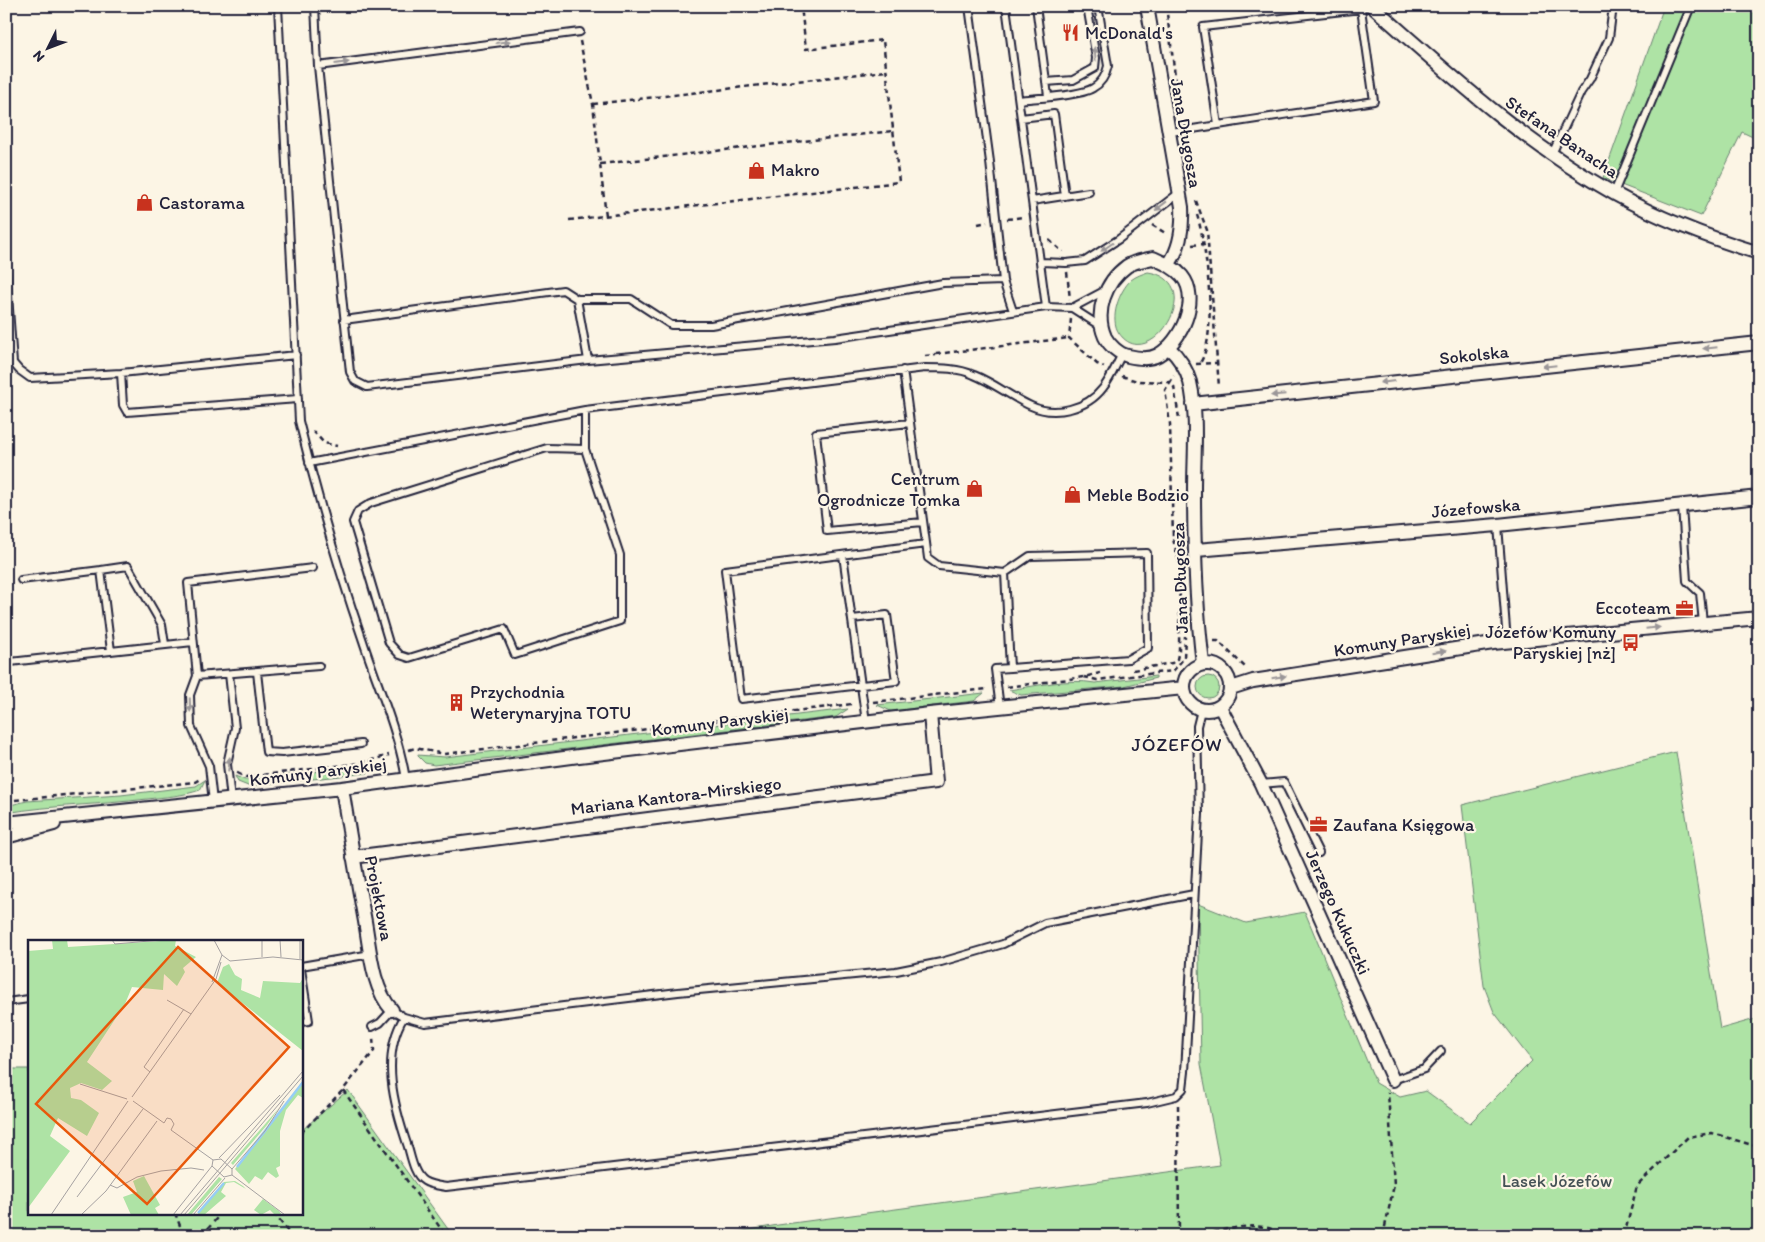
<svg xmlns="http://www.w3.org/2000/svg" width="1765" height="1242" font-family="Itim,sans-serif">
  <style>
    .green { fill: #aee3a5; stroke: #688270 }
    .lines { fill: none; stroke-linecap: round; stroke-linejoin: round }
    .service-casing { stroke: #22223b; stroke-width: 10 }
    .minor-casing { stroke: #22223b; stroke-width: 16 }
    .path { stroke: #22223b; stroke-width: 2.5; stroke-dasharray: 5 4; stroke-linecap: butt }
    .service { stroke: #fcf5e5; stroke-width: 6 }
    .minor { stroke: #fcf5e5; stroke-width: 12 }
    .oneway { fill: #9a9698 }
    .labels { text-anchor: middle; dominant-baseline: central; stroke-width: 4.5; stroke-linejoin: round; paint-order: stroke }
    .poi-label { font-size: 18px; fill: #22223b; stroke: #fcf5e5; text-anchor: start }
    .street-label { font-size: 18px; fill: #22223b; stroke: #fcf5e5 }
    .park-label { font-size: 18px; fill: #455256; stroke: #fcf5e5 }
    .neighbourhood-label { font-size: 19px; letter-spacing: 1px; fill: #22223b; stroke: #fcf5e5 }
    .inset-river { fill: none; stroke: #96cdf5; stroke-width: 2.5 }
    .inset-road { fill: none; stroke: #a5a1a1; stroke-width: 1 }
    .view { fill: #e8590c; fill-opacity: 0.15; stroke: #e8590c; stroke-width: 2.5 }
    .inset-edge { fill: none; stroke: #22223b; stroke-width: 2.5 }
  </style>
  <rect width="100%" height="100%" fill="#fcf5e5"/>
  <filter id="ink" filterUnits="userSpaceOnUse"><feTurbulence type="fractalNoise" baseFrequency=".02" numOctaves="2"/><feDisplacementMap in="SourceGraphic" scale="10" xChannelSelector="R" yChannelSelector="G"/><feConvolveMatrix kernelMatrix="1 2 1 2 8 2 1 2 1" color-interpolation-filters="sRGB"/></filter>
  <g filter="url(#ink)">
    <path class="green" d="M1664 6H1759V140L1742 132 1701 216 1603 178Z
      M1148 272C1211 281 1149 377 1119 333 1109 319 1119 291 1131 280 1136 276 1142 274 1148 272Z
      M1197 687a11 11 0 1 1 22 0a11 11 0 1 1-22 0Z
      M1156 676V678L1124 686 1021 695 1009 690C1036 686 1068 678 1095 683Z
      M984 693 974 701 891 711 877 705Z
      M848 709 836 717 434 765 425 763 417 755 445 757Z
      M1676 752 1720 1029 1759 1018V1236H715L778 1225 1220 1165 1201 1064 1198 904 1246 923 1305 912 1376 1083 1400 1097 1426 1091 1470 1123 1532 1061 1494 1012 1484 986 1462 805Z
      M363 766 368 773 248 786 238 782 235 776 245 780Z
      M205 780 200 790C183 796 164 797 147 799 100 805 53 805 6 813V806L27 801 121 795 196 786Z
      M6 1069H29V1213H301V1131L348 1090 453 1236H6Z"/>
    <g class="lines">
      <defs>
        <path id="service" d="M278 6 299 421C317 495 338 569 363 641 378 687 398 731 406 779
          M315 6 318 66 580 32
          M969 6 990 162 1003 281 1013 311
          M1006 6 1046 307
          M1036 6 1048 96
          M318 66 350 372 355 381 367 387 588 360 835 338 1046 307 1072 308 1100 326
          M1046 82 1073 80 1095 68 1096 58 1087 6
          M1019 100C1035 98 1081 96 1093 88 1102 83 1106 75 1108 66L1098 6
          M1021 118 1054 114 1065 196
          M1169 132 1186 130 1374 101 1361 9 1203 27 1218 125
          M1552 154 1581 92 1590 79 1609 38 1613 6
          M1614 193 1691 6
          M1032 201 1089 192
          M1041 262 1066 263 1085 261 1119 239 1179 193
          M6 268 13 363 19 370 30 378 121 373 296 355
          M577 299 588 360
          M1072 308 1106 290
          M344 320 563 290 577 299H631L671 325H711L943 283 1003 281
          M903 370 928 558 939 566 1005 573
          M121 373 123 405 127 412 298 399
          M585 410V449L620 555V621L515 655 504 629 409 658 400 655 389 643 353 522 358 511 371 503 547 448 585 449
          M910 423 816 433 827 531 923 522
          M309 463 585 410 925 368C941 368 959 368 974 375 994 383 1011 397 1031 406 1055 417 1087 409 1103 388 1111 378 1116 365 1122 354
          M1682 506 1687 581 1700 593 1703 623
          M1498 525 1507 642
          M843 555 866 722
          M101 570 128 566 162 625 165 644
          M21 580 101 570 111 651
          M852 619 887 615 896 681 741 699 725 570 926 544
          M10 662 193 642
          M257 672 266 752 282 753 361 744
          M229 674 235 728 227 764 231 800
          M197 676 319 666
          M1000 708 995 669 1010 668 1128 659 1148 648 1147 553 1030 556 1005 573 1010 668
          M1261 784 1284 782 1319 853
          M213 802 209 766 191 726 190 695 197 676 188 583 313 568
          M301 966 371 954
          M301 969 309 1021 301 1022
          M6 1002 29 999
          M404 1017C380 1056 394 1106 408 1147 411 1157 414 1175 424 1181 430 1185 440 1186 446 1187L1147 1103 1176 1096 1183 1089 1185 1072 1199 814 1197 726 1201 710
          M372 1027 380 1023 392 1010 404 1017 425 1023 678 992 896 971 941 962 1003 944 1045 923 1194 894
          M1393 1080 1424 1069 1441 1051"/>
        <path id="minor" d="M1147 6 1182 207C1183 227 1181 247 1169 264
          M1372 6C1449 74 1525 144 1615 194 1660 219 1710 238 1759 253
          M1153 258C1164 263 1174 267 1182 276 1201 299 1181 342 1158 355 1148 360 1138 358 1128 356 1119 354 1109 345 1105 337 1094 312 1105 282 1127 266 1135 261 1144 260 1153 258Z
          M1168 347C1178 356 1186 368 1190 382 1198 416 1194 454 1194 489 1194 547 1196 606 1203 664
          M1193 404 1759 343
          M1196 550 1498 525 1759 497
          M1184 687a23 23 0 1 1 46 0a23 23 0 1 1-46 0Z
          M1231 688 1253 681 1493 643 1759 618
          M1220 707 1261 784 1393 1080
          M342 788C349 831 356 873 364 916 370 946 371 987 392 1010
          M6 823 342 788 579 756 930 714 1184 688
          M6 837 54 824
          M353 857 936 782 930 714"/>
      </defs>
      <use href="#service" class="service-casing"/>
      <use href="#minor" class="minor-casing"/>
      <path class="path" d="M1166 6 1177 91
        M580 41 593 104 606 216
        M593 104 886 71
        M600 164 893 131
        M1196 201 1207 230 1219 387
        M1197 215C1207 247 1218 336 1200 363
        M1007 219 1024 217
        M569 220 899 182 883 40 806 49 801 6
        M978 224 987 222
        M1152 225 1167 234
        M1049 240 1063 252
        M1192 245 1203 244
        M1067 272 1070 299
        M1071 319 1069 338 1097 364 1104 367
        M936 354 1069 338
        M925 356 936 355
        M1196 364 1216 363
        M1122 376 1137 381 1169 382 1174 387 1179 418
        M313 431 324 443 337 446
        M1214 641H1218L1247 669
        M1133 670 1172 663 1177 659 1179 650 1180 566 1173 539 1170 424 1165 390 1174 376
        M1084 677 1097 680 1173 671 1184 658 1185 636
        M1007 687 1084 677 1100 673
        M873 702 987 689
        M409 750 415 748 444 754 852 704
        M371 761 373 772
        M237 773 246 777 362 763 389 755
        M6 801 195 782 200 779
        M343 1090 446 1236
        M1178 1105 1179 1236
        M301 1133 343 1090 374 1051 373 1037
        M175 1213 184 1236
        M274 1213 291 1236
        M202 1236 221 1213
        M1196 1236C1223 1231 1260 1217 1285 1236
        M1383 1236 1394 1185 1388 1092
        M1624 1236 1637 1186 1688 1137 1712 1133 1759 1147"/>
      <use href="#service" class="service"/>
      <use href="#minor" class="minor"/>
    </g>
    <defs><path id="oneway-solid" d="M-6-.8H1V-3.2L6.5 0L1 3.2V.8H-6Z" transform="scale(1.25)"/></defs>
    <g class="oneway">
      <use href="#oneway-solid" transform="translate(503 42) rotate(-7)"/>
      <use href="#oneway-solid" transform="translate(1095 54) rotate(-95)"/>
      <use href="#oneway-solid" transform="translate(342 63) rotate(-7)"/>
      <use href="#oneway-solid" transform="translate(1161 206) rotate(142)"/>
      <use href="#oneway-solid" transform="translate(1107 247) rotate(145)"/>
      <use href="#oneway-solid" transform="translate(1710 348) rotate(174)"/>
      <use href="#oneway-solid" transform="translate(1549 366) rotate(174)"/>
      <use href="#oneway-solid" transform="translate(1387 382) rotate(173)"/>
      <use href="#oneway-solid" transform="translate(1278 395) rotate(175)"/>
      <use href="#oneway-solid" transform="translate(1653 628) rotate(-6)"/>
      <use href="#oneway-solid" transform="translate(1439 652) rotate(-9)"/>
      <use href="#oneway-solid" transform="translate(1279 677) rotate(-9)"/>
      <use href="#oneway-solid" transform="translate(190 705) rotate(88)"/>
      <use href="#oneway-solid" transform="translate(229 764) rotate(-84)"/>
    </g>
  </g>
  <defs>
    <symbol id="restaurant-bare" viewBox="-9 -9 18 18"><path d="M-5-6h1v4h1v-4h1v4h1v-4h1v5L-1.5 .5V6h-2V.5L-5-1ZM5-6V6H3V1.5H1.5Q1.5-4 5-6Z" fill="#c8321e" stroke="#fcf5e5" stroke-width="2.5" paint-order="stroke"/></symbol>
    <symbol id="shop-bare" viewBox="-9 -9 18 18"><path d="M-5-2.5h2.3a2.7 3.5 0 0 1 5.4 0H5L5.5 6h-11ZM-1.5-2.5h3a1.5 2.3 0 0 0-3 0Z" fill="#c8321e" stroke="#fcf5e5" stroke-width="2.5" paint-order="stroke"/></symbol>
    <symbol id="office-bare" viewBox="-9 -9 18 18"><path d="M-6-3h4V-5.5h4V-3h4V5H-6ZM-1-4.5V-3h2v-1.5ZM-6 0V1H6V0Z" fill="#c8321e" stroke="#fcf5e5" stroke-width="2.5" paint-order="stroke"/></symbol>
    <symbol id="bus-bare" viewBox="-9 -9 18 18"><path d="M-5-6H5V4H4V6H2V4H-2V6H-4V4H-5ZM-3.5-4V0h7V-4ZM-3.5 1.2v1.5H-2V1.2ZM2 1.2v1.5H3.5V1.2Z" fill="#c8321e" stroke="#fcf5e5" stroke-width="2.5" paint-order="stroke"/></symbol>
    <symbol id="building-bare" viewBox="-9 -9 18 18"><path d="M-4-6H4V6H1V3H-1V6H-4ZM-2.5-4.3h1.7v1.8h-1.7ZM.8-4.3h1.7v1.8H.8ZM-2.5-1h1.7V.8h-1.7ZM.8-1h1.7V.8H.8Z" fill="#c8321e" stroke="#fcf5e5" stroke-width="2.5" paint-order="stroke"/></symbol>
  </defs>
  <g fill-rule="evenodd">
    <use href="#restaurant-bare" x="1058" y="20" width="25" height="25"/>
    <use href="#shop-bare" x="744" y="158" width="25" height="25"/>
    <use href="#shop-bare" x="132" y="190" width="25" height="25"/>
    <use href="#shop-bare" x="962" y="476" width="25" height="25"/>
    <use href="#shop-bare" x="1060" y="482" width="25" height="25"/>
    <use href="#office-bare" x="1672" y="596" width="25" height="25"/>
    <use href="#bus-bare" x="1618" y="630" width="25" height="25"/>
    <use href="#building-bare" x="444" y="690" width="25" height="25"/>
    <use href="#office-bare" x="1306" y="812" width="25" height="25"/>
  </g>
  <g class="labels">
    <g class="poi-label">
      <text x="1085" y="33">McDonald's</text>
      <text x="771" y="170">Makro</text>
      <text x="159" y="203">Castorama</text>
      <text x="960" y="479" text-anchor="end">Centrum<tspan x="960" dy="21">Ogrodnicze Tomka</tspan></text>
      <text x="1087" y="495">Meble Bodzio</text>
      <text x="1671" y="608" text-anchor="end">Eccoteam</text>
      <text x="1616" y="632" text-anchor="end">Józefów Komuny<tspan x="1616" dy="21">Paryskiej [nż]</tspan></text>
      <text x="470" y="692">Przychodnia<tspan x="470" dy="21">Weterynaryjna TOTU</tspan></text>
      <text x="1333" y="825">Zaufana Księgowa</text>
    </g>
    <g class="street-label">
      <text transform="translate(1186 133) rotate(80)">Jana Długosza</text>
      <text transform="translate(1562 137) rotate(34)">Stefana Banacha</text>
      <text transform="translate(1474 355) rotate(-6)">Sokolska</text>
      <text transform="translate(1476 508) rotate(-5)">Józefowska</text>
      <text transform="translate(1180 578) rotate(-92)">Jana Długosza</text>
      <text transform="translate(1402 640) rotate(-9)">Komuny Paryskiej</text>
      <text transform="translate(720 722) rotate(-7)">Komuny Paryskiej</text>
      <text transform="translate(318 772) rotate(-7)">Komuny Paryskiej</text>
      <text transform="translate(676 796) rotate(-7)">Mariana Kantora-Mirskiego</text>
      <text transform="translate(379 898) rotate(79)">Projektowa</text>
      <text transform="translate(1338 912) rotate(66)">Jerzego Kukuczki</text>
    </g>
    <g class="park-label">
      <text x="1557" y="1181">Lasek Józefów</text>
    </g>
    <g class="neighbourhood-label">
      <text x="1177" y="744">JÓZEFÓW</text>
    </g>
  </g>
  <g transform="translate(28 940)">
    <rect width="275" height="275" fill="#fcf5e5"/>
    <path d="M24 0H39L40 7 148 0 147 6 168 17 155 28 157 32 149 46 136 34 135 50 104 47 97 64 59 122 84 141 74 150 53 143 42 148 43 158 53 160 71 173 59 196 30 178 22 196 42 211 0 268V11L25 9ZM201 24 207 35 214 39 213 50 232 58 235 41 272 43 275 38V111L189 43 195 27ZM275 142V158L270 155 258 170 252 191V226L248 228 251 236 248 238 240 232 234 240 227 236 221 244 207 229ZM251 168 239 185 205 225 203 223ZM116 236 132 265 127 268 131 275H103L95 257 109 252 105 241ZM191 237 194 239 163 275H159ZM207 241 215 246 218 249 206 242 198 243 193 252 198 256 176 275H169L196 242ZM235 259 251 271 254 275H247L242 270 233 275 226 270Z" fill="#aee3a5"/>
    <path class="inset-river" d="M209 227 275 142M170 273 196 243"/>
    <path class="inset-road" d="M84 0 87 4 133 0M252 0 253 17M194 15 202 21 245 17 275 20M234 17V0M272 19V0M184 42 194 15 186 0M139 60 163 74M122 132 116 127 156 69M52 144 99 159M104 157 188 39 193 22M105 161 136 183M136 183 139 178 143 179 146 184 143 190M143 190 185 220M191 218 252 155M185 220 184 226 196 237 204 235M185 220 193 219 204 229V235M204 229 237 191 256 161M204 235 257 275M82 245 89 248 109 237 133 231 163 228 176 230M49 257 115 169M23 275 100 161M53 275 78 251 129 181M145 275 184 226M152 275 275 131M156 275 275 136M165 275 197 238"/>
    <path class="view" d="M150 7 261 107 119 264 8 164Z"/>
    <rect width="275" height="275" class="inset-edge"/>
  </g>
  <rect width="1765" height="1242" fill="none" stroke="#fcf5e5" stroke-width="25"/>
  <rect x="12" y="12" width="1740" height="1217" fill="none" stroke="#22223b" stroke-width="2" filter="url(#ink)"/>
  <g transform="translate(48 48) rotate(228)" stroke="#fcf5e5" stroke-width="4" paint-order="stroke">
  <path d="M0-4L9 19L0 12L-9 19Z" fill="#22223b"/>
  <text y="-8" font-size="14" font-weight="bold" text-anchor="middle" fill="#22223b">N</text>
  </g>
</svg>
